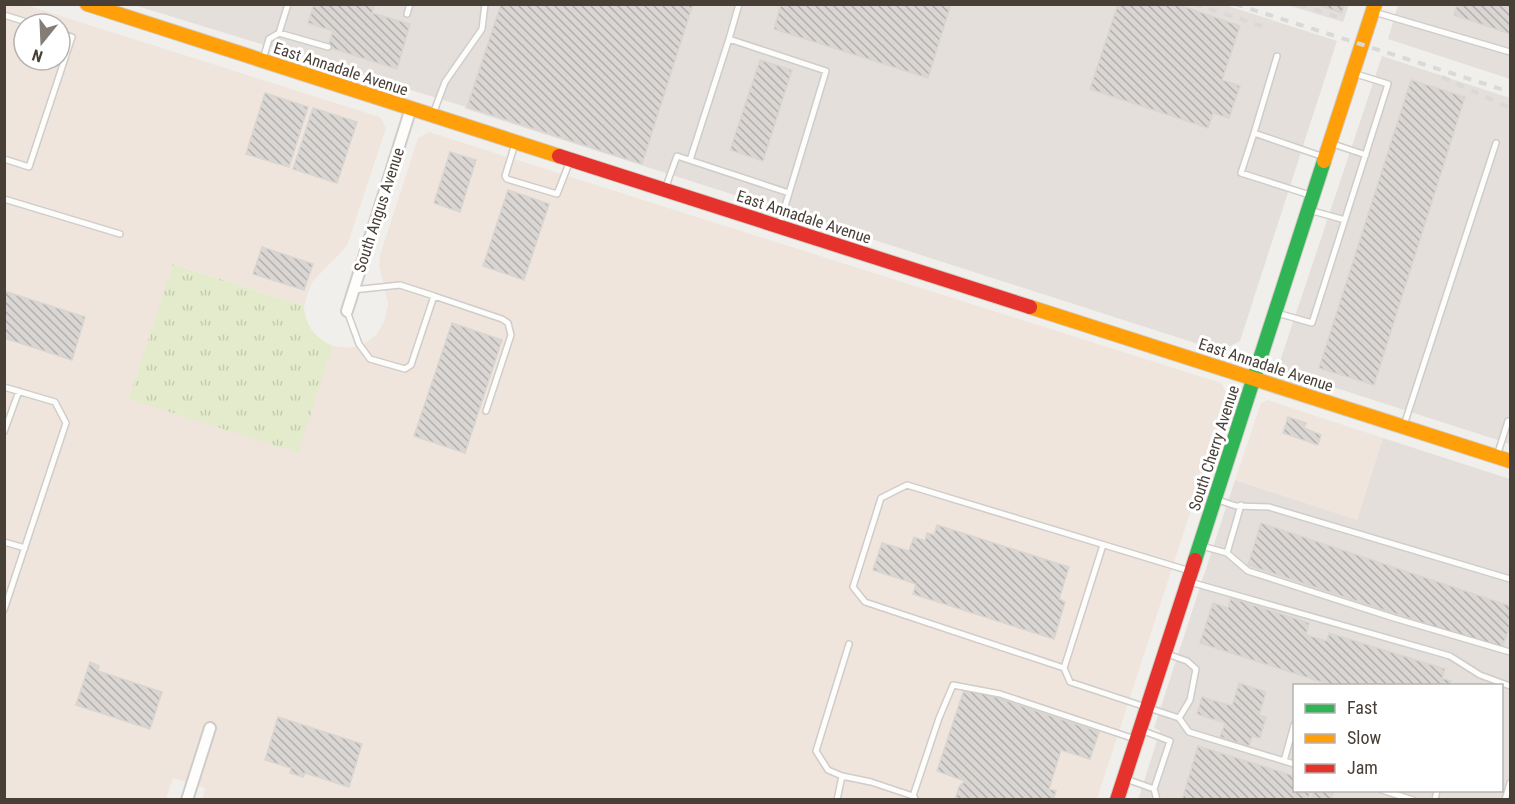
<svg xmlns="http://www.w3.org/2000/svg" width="1515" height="804" font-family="'Roboto Condensed',sans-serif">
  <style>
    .commercial { fill: #f0e5dc; fill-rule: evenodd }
    .industrial { fill: #e4dfdb; fill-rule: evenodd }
    .grass { fill: url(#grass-tufts) }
    .building { fill: url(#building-back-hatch); stroke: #d9d5d1; stroke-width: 1.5 }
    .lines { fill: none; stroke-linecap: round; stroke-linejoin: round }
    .lane-casing { stroke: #cfccc9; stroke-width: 8 }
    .street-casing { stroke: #cfccc9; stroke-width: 14 }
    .fast-casing { stroke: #d2ccc4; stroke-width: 16 }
    .slow-casing { stroke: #d2ccc4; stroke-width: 16 }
    .jam-casing { stroke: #d2ccc4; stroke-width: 16 }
    .lane { stroke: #fdfdfc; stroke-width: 5 }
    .street { stroke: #fdfdfc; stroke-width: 10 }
    .fast { stroke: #30b455; stroke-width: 14 }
    .slow { stroke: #ff9f0a; stroke-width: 14 }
    .jam { stroke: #e5322d; stroke-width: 14 }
    .rail { stroke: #d9d9d8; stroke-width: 4; stroke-dasharray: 8 8; stroke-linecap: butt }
    .labels { text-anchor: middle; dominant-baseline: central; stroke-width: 6; stroke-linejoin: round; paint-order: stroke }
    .street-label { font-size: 16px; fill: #483f37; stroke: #fff }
  </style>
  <defs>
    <pattern id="grass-tufts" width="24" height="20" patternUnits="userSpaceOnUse" patternTransform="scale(1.5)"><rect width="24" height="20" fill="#e3ebcc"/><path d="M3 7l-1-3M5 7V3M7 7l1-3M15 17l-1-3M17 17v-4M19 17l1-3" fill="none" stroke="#c4cbb0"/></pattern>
    <pattern id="building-back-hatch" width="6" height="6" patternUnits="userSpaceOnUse" patternTransform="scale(1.5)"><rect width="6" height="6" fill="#d9d6d3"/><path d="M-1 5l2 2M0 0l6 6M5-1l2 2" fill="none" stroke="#b2afac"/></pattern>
  </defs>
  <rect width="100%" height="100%" fill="#f1efec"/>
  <path class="commercial" d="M5 5H26L380 117 386 128 347 246 312 282 304 306 174 264 130 398 298 452 333 346 348 348 364 344 376 335 384 322 388 304 379 265 380 255 418 138 429 132 1221 383 1228 396 1097 799 202 800 205 788 173 778 166 799H4ZM24 24H60V60H24Z
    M1268 400 1383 438 1357 520 1235 480 1261 403Z"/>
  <path class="industrial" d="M1222 4 1337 41 1240 341 1220 351 463 108 466 107 134 5Z
    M1287 5H1349L1343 22Z
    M1398 5H1510V79L1388 39Z
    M1382 56 1510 98V444L1280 370 1279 364Z
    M1383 438 1510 479V799L1138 800 1160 731 1154 728 1235 480 1357 520ZM1294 686H1502V790H1294Z"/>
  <path class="grass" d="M173 264 304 306C305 325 315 338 333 346L298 453 129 399Z"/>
  <path class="building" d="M314 4H375L372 13 410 24 397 69 328 47 333 31 308 23Z
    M501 4H693L642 164 467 107Z
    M781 4H951L928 78 774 29Z
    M1118 4H1176L1240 26 1222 80 1240 86 1229 118 1213 113 1208 128 1090 89Z
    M1315 4H1344L1342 13Z
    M1457 4H1510V34L1454 15Z
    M760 60 792 70 763 161 730 150Z
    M1411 80 1465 97 1374 385 1319 368Z
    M265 93 308 107 289 167 246 154Z
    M313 108 357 122 337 183 293 169Z
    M450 152 476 160 460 212 434 203Z
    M508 190 549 204 524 280 483 266Z
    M262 247 313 264 304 290 253 274Z
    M4 291 85 317 72 360 4 338Z
    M452 323 502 340 465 453 414 436Z
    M1288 417 1306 423 1304 428 1321 435 1318 445 1283 433Z
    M1261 523 1510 606V625L1502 649 1248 565Z
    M937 525 1069 567 1059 599 1065 602 1054 639 913 594 916 584 873 570 882 543 909 551 914 537 925 541 927 533 934 535Z
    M1231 598 1309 623 1306 635 1327 641 1329 633 1445 669 1442 678 1451 681 1450 686H1334L1200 643 1213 603 1228 608Z
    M90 662 99 666 98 671 162 692 150 729 76 705Z
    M1239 683 1266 692 1259 715 1266 717 1260 738 1252 736 1249 746 1220 737 1225 723 1197 714 1202 697 1232 706Z
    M965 687 1099 732 1090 759 1061 750 1049 789 1056 791 1053 800H955L959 787 965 781 937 771Z
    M278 717 362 744 349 787 305 773 303 777 290 773 291 768 265 760Z
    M1198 746 1294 776V790H1311L1308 800H1182Z
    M1314 790H1334L1331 800H1311Z"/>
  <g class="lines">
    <defs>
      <path id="lane" d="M739 4 729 39 826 71 779 226
        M1374 12 1510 52
        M407 14 410 4
        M4 15 33 24
        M279 33 328 47
        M1277 56 1254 133 1324 157
        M263 59 269 39 279 33 288 4
        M433 114 445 82 482 29 485 4
        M1254 133 1241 173 1313 196
        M1330 143 1366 155
        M515 144 505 176 507 179 557 194 570 161
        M4 159 29 167 72 37 60 33
        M690 160 729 39
        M665 189 677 156 789 193
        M4 199 120 234
        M1309 210 1345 220
        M434 296 502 319 508 323 511 335 486 411
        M347 311 359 344 370 359 405 369 411 365 434 296 400 285 353 290
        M1277 313 1312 323 1388 84 1353 73
        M4 387 55 402 66 423 4 610
        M1404 425 1496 143
        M4 432 19 391
        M1497 456 1508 421 1510 422
        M1215 499 1236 506 1269 507 1510 579
        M4 542 25 548
        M1202 546 1227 553 1248 571 1394 618 1510 652
        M1227 553 1241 505
        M1190 582 1450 656 1480 675 1510 686
        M1167 654 1187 661 1196 669 1190 700 1179 718 1070 682 1064 668 865 602 853 587 881 498 907 485 1190 571
        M1064 668 1103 545
        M1179 718 1189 732 1294 764
        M1141 730 1170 741 1154 789
        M1284 761 1294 725
        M842 776 871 782 913 796 916 800
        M1126 779 1154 789 1157 800
        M1382 790 1413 800
        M913 796 939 718 953 685 1000 694 1135 739
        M837 800 842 776 828 770 816 751 849 644
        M1435 800 1437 790
        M1505 800 1510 783"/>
      <path id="street" d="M347 311 411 108
        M187 800 210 728"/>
      <path id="fast" d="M1195 560 1324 161"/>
      <path id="slow" d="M87 4 559 156
        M1324 161 1375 4
        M1030 307 1510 461"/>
      <path id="jam" d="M559 156 1030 307
        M1117 800 1195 560"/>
    </defs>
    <use href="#lane" class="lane-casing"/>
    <use href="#street" class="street-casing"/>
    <use href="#fast" class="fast-casing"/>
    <use href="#slow" class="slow-casing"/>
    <use href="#jam" class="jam-casing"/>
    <use href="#lane" class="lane"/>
    <use href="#street" class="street"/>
    <use href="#fast" class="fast"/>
    <use href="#slow" class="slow"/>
    <use href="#jam" class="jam"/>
    <path class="rail" d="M1194 4 1262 26
      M1235 4 1510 92
      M1299 4 1338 17
      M1442 77 1510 108"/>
  </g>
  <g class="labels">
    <g class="street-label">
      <text transform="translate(341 69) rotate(18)">East Annadale Avenue</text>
      <text transform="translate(379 210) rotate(-72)">South Angus Avenue</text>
      <text transform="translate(804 217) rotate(18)">East Annadale Avenue</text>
      <text transform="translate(1266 365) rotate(18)">East Annadale Avenue</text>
      <text transform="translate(1214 448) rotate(-72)">South Cherry Avenue</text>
    </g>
  </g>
  <rect width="1515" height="804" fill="none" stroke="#483f37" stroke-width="12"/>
  <rect x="1293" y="684" width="210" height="108" fill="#ffffff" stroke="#b6b2af" stroke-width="1.5"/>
  <rect x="1305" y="704" width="30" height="9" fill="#30b455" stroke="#b6b2af" stroke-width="1.5"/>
  <text x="1347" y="714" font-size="18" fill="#483f37">Fast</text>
  <rect x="1305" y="734" width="30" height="9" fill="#ff9f0a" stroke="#b6b2af" stroke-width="1.5"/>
  <text x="1347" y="744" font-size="18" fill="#483f37">Slow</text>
  <rect x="1305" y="764" width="30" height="9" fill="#e5322d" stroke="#b6b2af" stroke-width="1.5"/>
  <text x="1347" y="774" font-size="18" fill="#483f37">Jam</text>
  <g transform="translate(42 42) rotate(198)"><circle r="28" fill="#ffffff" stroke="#b6b2af" stroke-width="1.5"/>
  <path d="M0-4.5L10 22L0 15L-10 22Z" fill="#837d76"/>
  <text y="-9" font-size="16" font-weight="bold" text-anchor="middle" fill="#483f37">N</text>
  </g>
</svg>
